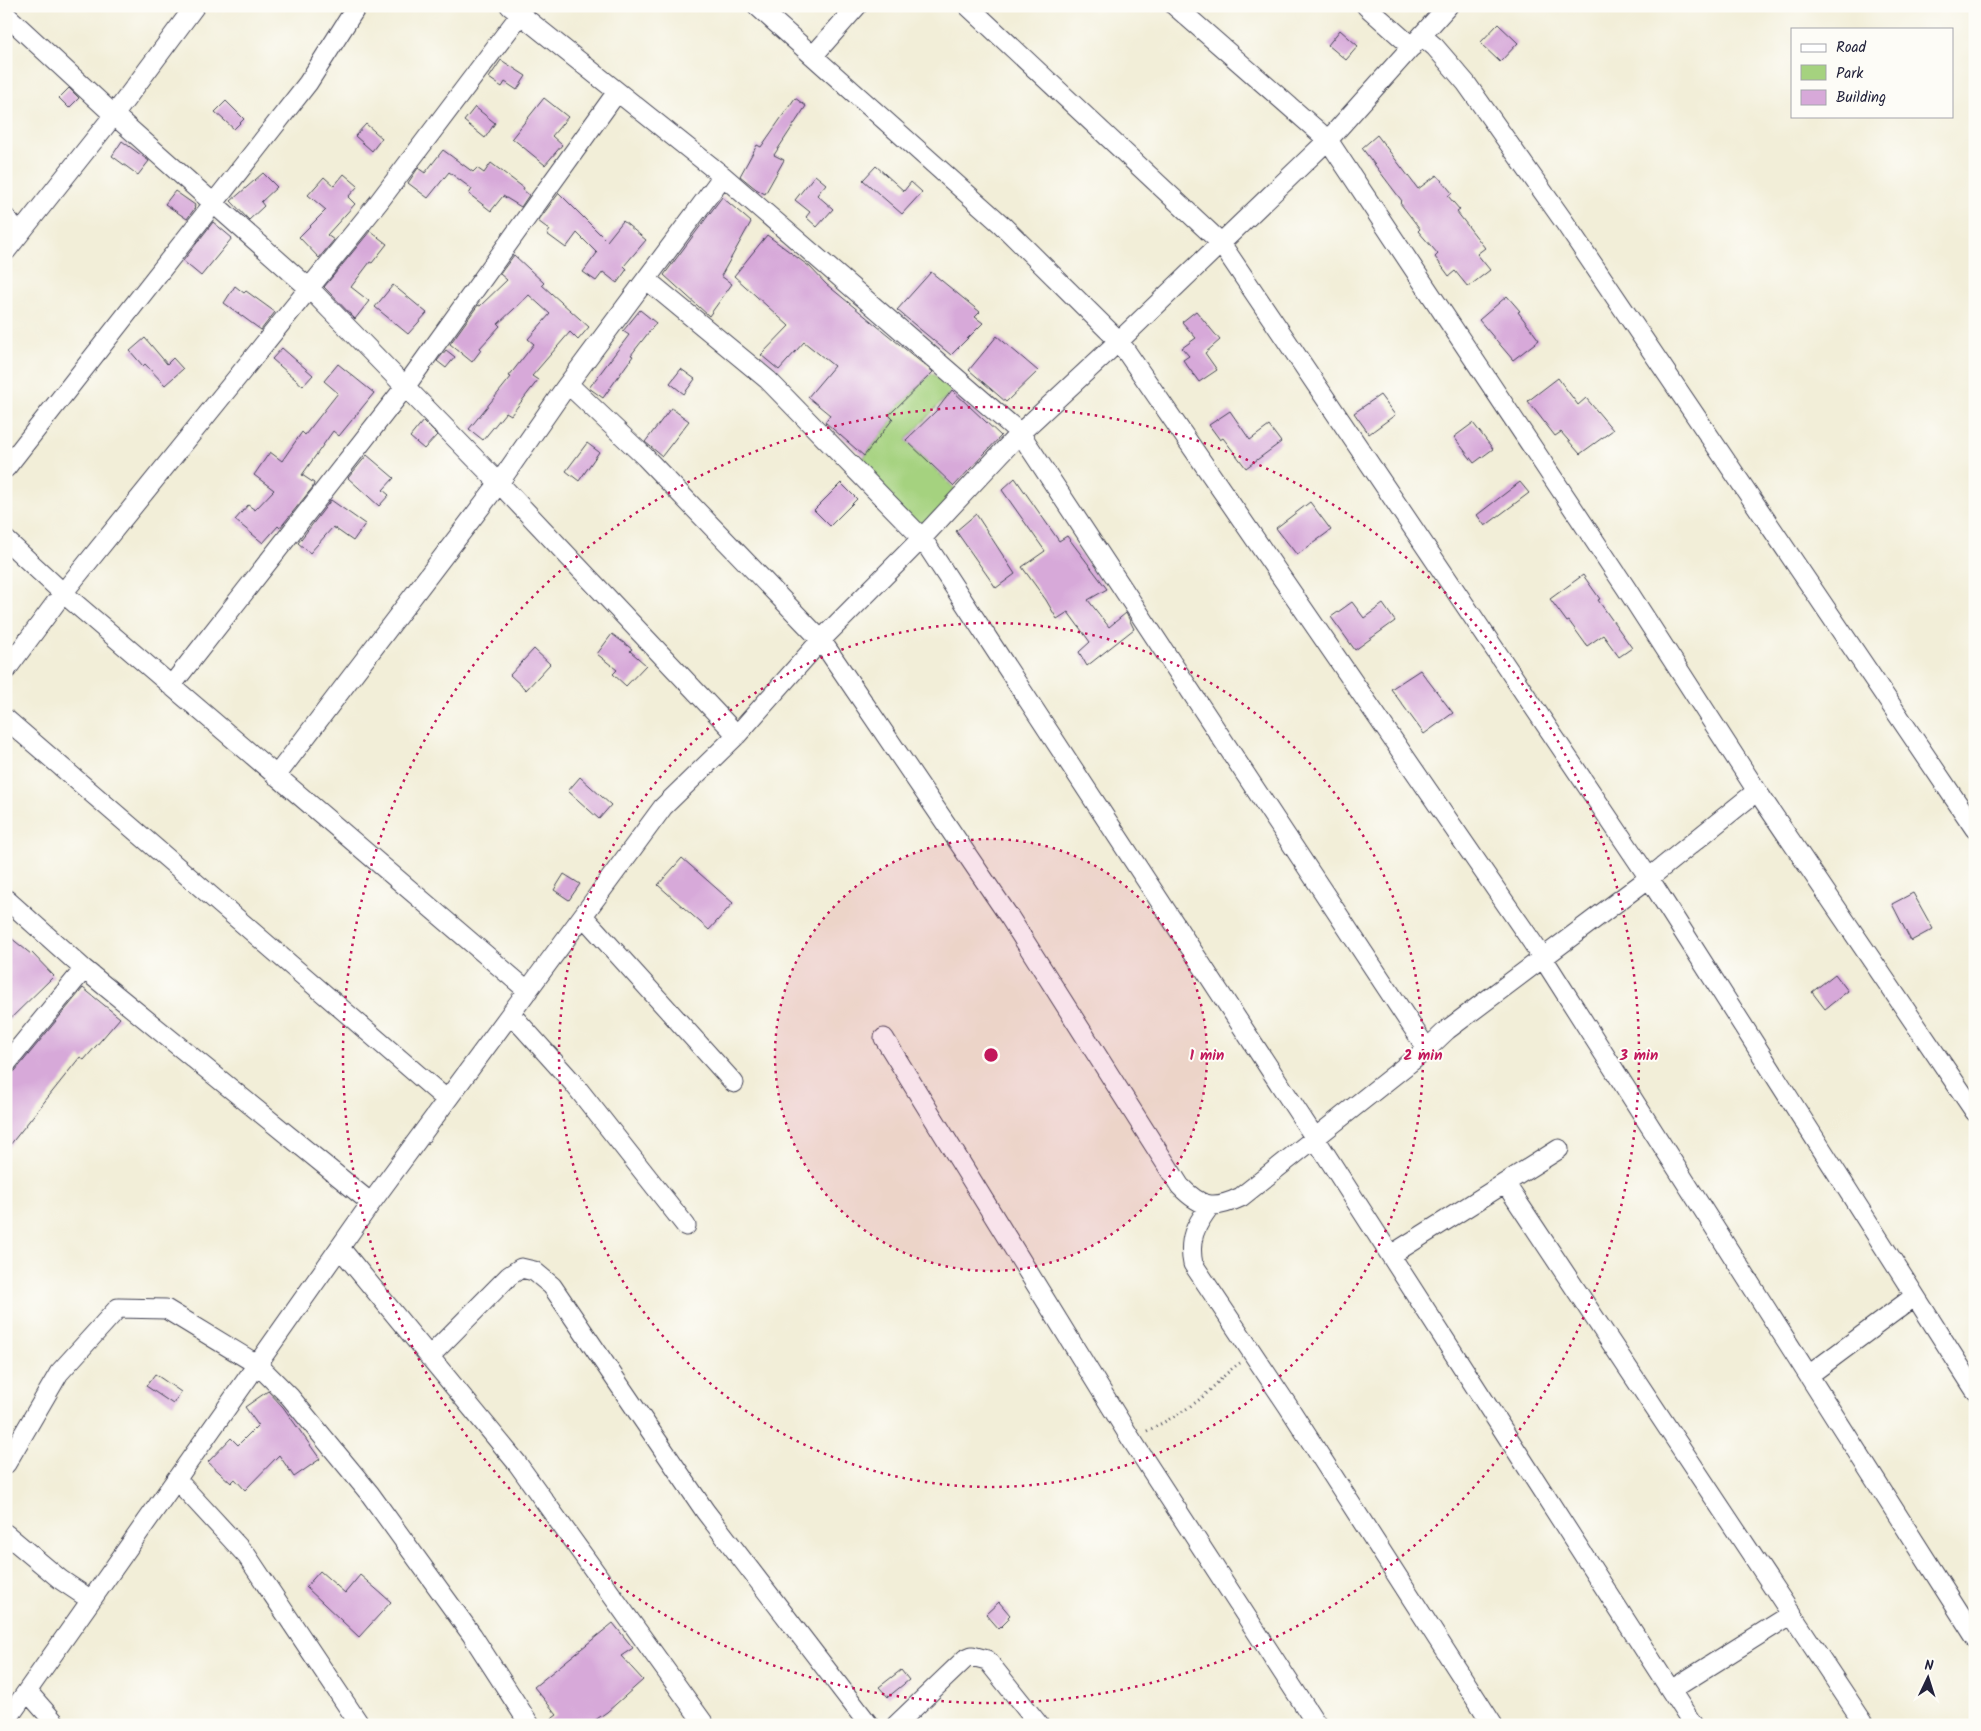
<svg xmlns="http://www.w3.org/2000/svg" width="1981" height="1731" font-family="Kalam,sans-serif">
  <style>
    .green { fill: #a5d27f; stroke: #647a5d }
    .building { fill: #d7a9d9 }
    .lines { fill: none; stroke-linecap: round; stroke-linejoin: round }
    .minor-casing { stroke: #414153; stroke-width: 21 }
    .path { stroke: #414153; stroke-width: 3; stroke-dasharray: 1 4; stroke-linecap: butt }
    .minor { stroke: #fff; stroke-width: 19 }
    .ring { fill: none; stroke: #c2185b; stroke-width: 2.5; stroke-dasharray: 2.5 5 }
    .centre { fill: #c2185b; stroke: #fdfcf7; stroke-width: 2.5 }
    .ring-label { font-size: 15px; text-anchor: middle; font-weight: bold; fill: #c2185b; stroke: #fdfcf7; stroke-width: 4; stroke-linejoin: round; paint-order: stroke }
  </style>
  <rect width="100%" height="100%" fill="#fdfcf7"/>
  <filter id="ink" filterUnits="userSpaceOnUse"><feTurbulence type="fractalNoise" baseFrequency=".02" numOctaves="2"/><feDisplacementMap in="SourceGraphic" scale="10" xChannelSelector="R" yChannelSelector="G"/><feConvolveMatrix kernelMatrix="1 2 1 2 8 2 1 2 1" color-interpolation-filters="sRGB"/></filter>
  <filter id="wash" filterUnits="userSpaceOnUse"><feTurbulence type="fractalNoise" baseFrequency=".0096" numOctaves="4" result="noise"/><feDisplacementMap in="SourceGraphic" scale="20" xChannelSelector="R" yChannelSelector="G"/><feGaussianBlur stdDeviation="1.12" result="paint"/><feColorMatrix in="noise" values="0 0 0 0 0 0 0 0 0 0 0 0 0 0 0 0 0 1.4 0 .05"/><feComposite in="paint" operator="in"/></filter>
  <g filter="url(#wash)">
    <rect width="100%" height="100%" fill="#f2eed8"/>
    <path class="green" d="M932 373 952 391 906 440 960 494 922 538 855 469 893 419 891 414Z"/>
    <g id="blocks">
      <path class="building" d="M1498 24 1518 43 1500 62 1480 43Z
        M1340 30 1358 46 1346 60 1328 45Z
        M501 60 526 76 517 90 505 82 502 87 489 78Z
        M69 88 79 98 69 108 59 98Z
        M544 98 568 117 552 136 562 145 545 165 512 138Z
        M795 98 806 106 774 155 784 160 765 194 756 189 740 176 757 145 761 147Z
        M226 101 244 119 234 129 215 112Z
        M475 107 495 123 485 138 464 121Z
        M366 124 382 138 372 151 355 136Z
        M1377 135 1418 189 1437 175 1452 193 1448 196 1460 210 1457 212 1485 248 1477 254 1490 270 1468 287 1455 271 1449 276 1435 257 1438 254 1418 231 1420 229 1400 203 1402 201 1362 148Z
        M122 141 149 161 138 175 112 156Z
        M443 150 473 172 477 168 484 173 491 163 524 188 523 190 529 195 521 207 503 196 491 211 469 194 472 189 449 172 428 198 408 183 418 168 425 173Z
        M876 166 904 191 911 182 922 192 902 214 863 180Z
        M263 173 277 187 261 202 264 206 249 220 231 201Z
        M344 174 358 186 348 197 355 204 327 235 334 240 319 258 299 237 326 210 308 195 324 177 334 186Z
        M815 175 826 184 817 195 833 209 817 227 806 217 810 212 795 200Z
        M175 191 195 205 194 207 195 208 187 219 165 204Z
        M559 193 607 241 623 221 646 240 624 266 627 269 617 283 603 272 596 281 583 272 597 253 577 233 566 248 547 234 550 230 538 221Z
        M722 197 751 222 721 276 732 284 709 316 664 275Z
        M213 222 232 238 201 276 183 261Z
        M370 231 387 244 372 263 370 262 351 287 369 301 355 319 324 287Z
        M767 235 810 267 826 284 933 372 889 415 893 419 864 456 825 422 830 415 808 397 834 366 804 342 779 370 761 355 789 326 734 276Z
        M514 255 544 283 542 285 589 327 578 340 570 332 532 376 538 380 511 415 506 412 483 440 469 429 511 377 509 376 534 344 528 339 550 314 529 295 498 324 500 326 479 349 481 350 472 362 450 344 478 305 480 306 507 280 500 274Z
        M931 272 980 312 975 317 983 323 951 355 897 310Z
        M393 285 427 313 408 334 375 307Z
        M235 286 244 293 246 291 275 312 261 330 224 303Z
        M1507 296 1520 311 1518 312 1539 340 1513 360 1479 320Z
        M640 310 656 323 631 355 633 356 603 398 589 388 629 335 623 331Z
        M1196 311 1220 340 1205 353 1217 370 1199 382 1183 360 1189 356 1182 348 1196 338 1182 322Z
        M997 336 1038 371 1006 402 969 370Z
        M145 338 167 364 173 358 183 369 165 385 145 364 143 366 130 351Z
        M282 348 313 375 303 386 272 359Z
        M446 350 455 357 446 368 437 361Z
        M338 364 374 393 339 436 333 431 302 475 314 483 313 487 280 528 278 526 263 543 235 520 248 505 255 510 274 490 254 475 270 452 282 461 302 432 305 435 338 393 324 381Z
        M681 369 695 379 684 394 670 383Z
        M1558 378 1578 405 1586 398 1613 430 1580 454 1561 432 1555 436 1528 401Z
        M952 390 1001 436 954 486 906 440 936 411Z
        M1380 395 1395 415 1369 434 1354 413Z
        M671 408 689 421 662 456 645 442Z
        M1230 411 1250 440 1269 426 1281 442 1246 468 1223 438 1220 440 1209 425Z
        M423 421 437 435 424 449 410 437Z
        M1473 423 1493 449 1474 463 1454 437Z
        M587 443 599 452 579 481 566 471Z
        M367 455 394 478 383 490 389 495 379 506 348 478Z
        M1015 478 1059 541 1067 536 1107 589 1088 600 1109 627 1126 613 1134 629 1087 666 1079 652 1090 642 1068 612 1057 619 1046 600 1022 567 1045 551 1002 490Z
        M1520 482 1529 493 1485 526 1477 515Z
        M841 483 857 499 830 526 814 510Z
        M331 500 365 524 353 541 333 527 310 553 298 543Z
        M1310 502 1331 530 1297 555 1276 528Z
        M976 514 1015 574 996 588 956 531Z
        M1583 575 1600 599 1598 600 1632 648 1619 657 1603 635 1587 646 1569 621 1567 622 1550 599Z
        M1352 602 1364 618 1383 604 1395 621 1355 650 1331 617Z
        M612 634 632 649 630 651 646 665 626 686 613 674 617 670 597 654Z
        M534 649 550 664 526 690 510 675Z
        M1420 670 1453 713 1424 734 1391 689Z
        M580 777 611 805 599 819 568 791Z
        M682 858 733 903 709 930 658 885Z
        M564 874 580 884 569 900 554 890Z
        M1913 893 1933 929 1911 941 1892 904Z
        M6 934 31 954 32 953 54 976 6 1023Z
        M1835 974 1848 991 1825 1009 1812 992Z
        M83 988 120 1018 84 1060 80 1057 6 1150V1075L15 1071Z
        M155 1374 181 1392 173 1404 146 1386Z
        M268 1391 283 1407 320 1459 294 1477 279 1455 245 1490 235 1479 231 1483 208 1462 231 1438 238 1445 258 1425 245 1407Z
        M320 1571 345 1593 360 1575 391 1602 359 1637 306 1587Z
        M999 1602 1010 1615 1008 1617 1009 1619 999 1629 986 1614Z
        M613 1623 633 1648 621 1656 643 1680 607 1712 588 1725H543L557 1715 534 1687Z
        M901 1670 909 1680 888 1697 879 1687Z"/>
    </g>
  </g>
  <g filter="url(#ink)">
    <use href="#blocks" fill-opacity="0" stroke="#414153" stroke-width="1"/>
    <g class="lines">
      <defs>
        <path id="minor" d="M510 6 723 176 1020 433 1427 1049
          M757 6 1002 225 1119 341 1543 958 1975 1637
          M968 6 1220 242 1649 878 1975 1390
          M1175 6 1328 140 1626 588 1757 791 1975 1112
          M1366 6 1412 47
          M6 15 114 115 310 289 499 483 737 735
          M1422 36 1435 47 1466 83 1565 223 1975 829
          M813 56 857 6
          M6 218 20 233
          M6 251 114 115 195 6
          M647 280 768 380 922 538 1315 1138 1693 1725
          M568 384 645 457 821 640 1010 918 1180 1186C1201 1208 1214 1210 1241 1197L1427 1049 1447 1030 1649 878 1757 791
          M6 468 308 83 357 6
          M6 540 63 593 528 991
          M6 670 63 593 378 203 520 15
          M171 686 405 387 617 92
          M6 719 447 1100
          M276 776 499 483 565 388 723 176
          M6 899 84 969 371 1203
          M583 916 734 1083
          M511 1014 574 1084 686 1226
          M884 1038 1131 1439 1317 1725
          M6 1064 84 969
          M1505 1183 1865 1725
          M1210 1206C1195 1226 1188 1239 1193 1264L1288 1406 1493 1725
          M340 1248 517 1463 705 1725
          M1391 1255 1559 1149
          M429 1357 509 1276 521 1268 534 1271 552 1286 705 1511 869 1725
          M1809 1375 1915 1296
          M6 1464 59 1373 118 1308 166 1309 258 1365 290 1397 370 1494 472 1635 530 1725
          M176 1479 247 1556 360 1725
          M6 1534 61 1580 91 1600
          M1671 1690 1792 1614
          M27 1691 57 1725
          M6 1721 371 1203 663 807 737 735 821 640 922 538 1020 433 1119 341 1328 140 1448 6
          M896 1725 965 1659 972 1656 987 1660 1039 1725"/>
      </defs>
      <use href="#minor" class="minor-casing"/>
      <path class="path" d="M1147 1431C1168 1420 1190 1409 1208 1392 1220 1381 1225 1373 1240 1363"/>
      <use href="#minor" class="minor"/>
    </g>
  </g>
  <circle cx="991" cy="1055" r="216" fill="#c2185b" fill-opacity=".12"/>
  <g class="ring">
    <circle cx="991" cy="1055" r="216"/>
    <circle cx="991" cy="1055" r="432"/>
    <circle cx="991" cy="1055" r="648"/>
  </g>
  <circle cx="991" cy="1055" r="8" class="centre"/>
  <g class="ring-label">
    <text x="1207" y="1060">1 min</text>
    <text x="1423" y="1060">2 min</text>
    <text x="1639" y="1060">3 min</text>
  </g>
  <rect width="1981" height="1731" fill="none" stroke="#fdfcf7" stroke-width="25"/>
  <rect x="1791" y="28" width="162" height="90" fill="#fdfcf7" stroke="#a5a5ac"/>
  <rect x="1801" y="44" width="25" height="8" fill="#ffffff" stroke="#a5a5ac"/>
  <text x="1836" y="52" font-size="15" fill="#22223b">Road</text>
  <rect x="1801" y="65" width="25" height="15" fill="#a5d27f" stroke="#a5a5ac"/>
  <text x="1836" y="78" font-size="15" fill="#22223b">Park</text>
  <rect x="1801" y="90" width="25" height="15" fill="#d7a9d9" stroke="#a5a5ac"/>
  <text x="1836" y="102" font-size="15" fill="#22223b">Building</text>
  <g transform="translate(1928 1678) rotate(4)" stroke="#fdfcf7" stroke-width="4" paint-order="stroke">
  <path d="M0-4L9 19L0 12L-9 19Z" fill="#22223b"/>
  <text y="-8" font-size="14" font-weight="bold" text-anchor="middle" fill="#22223b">N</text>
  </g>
</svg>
